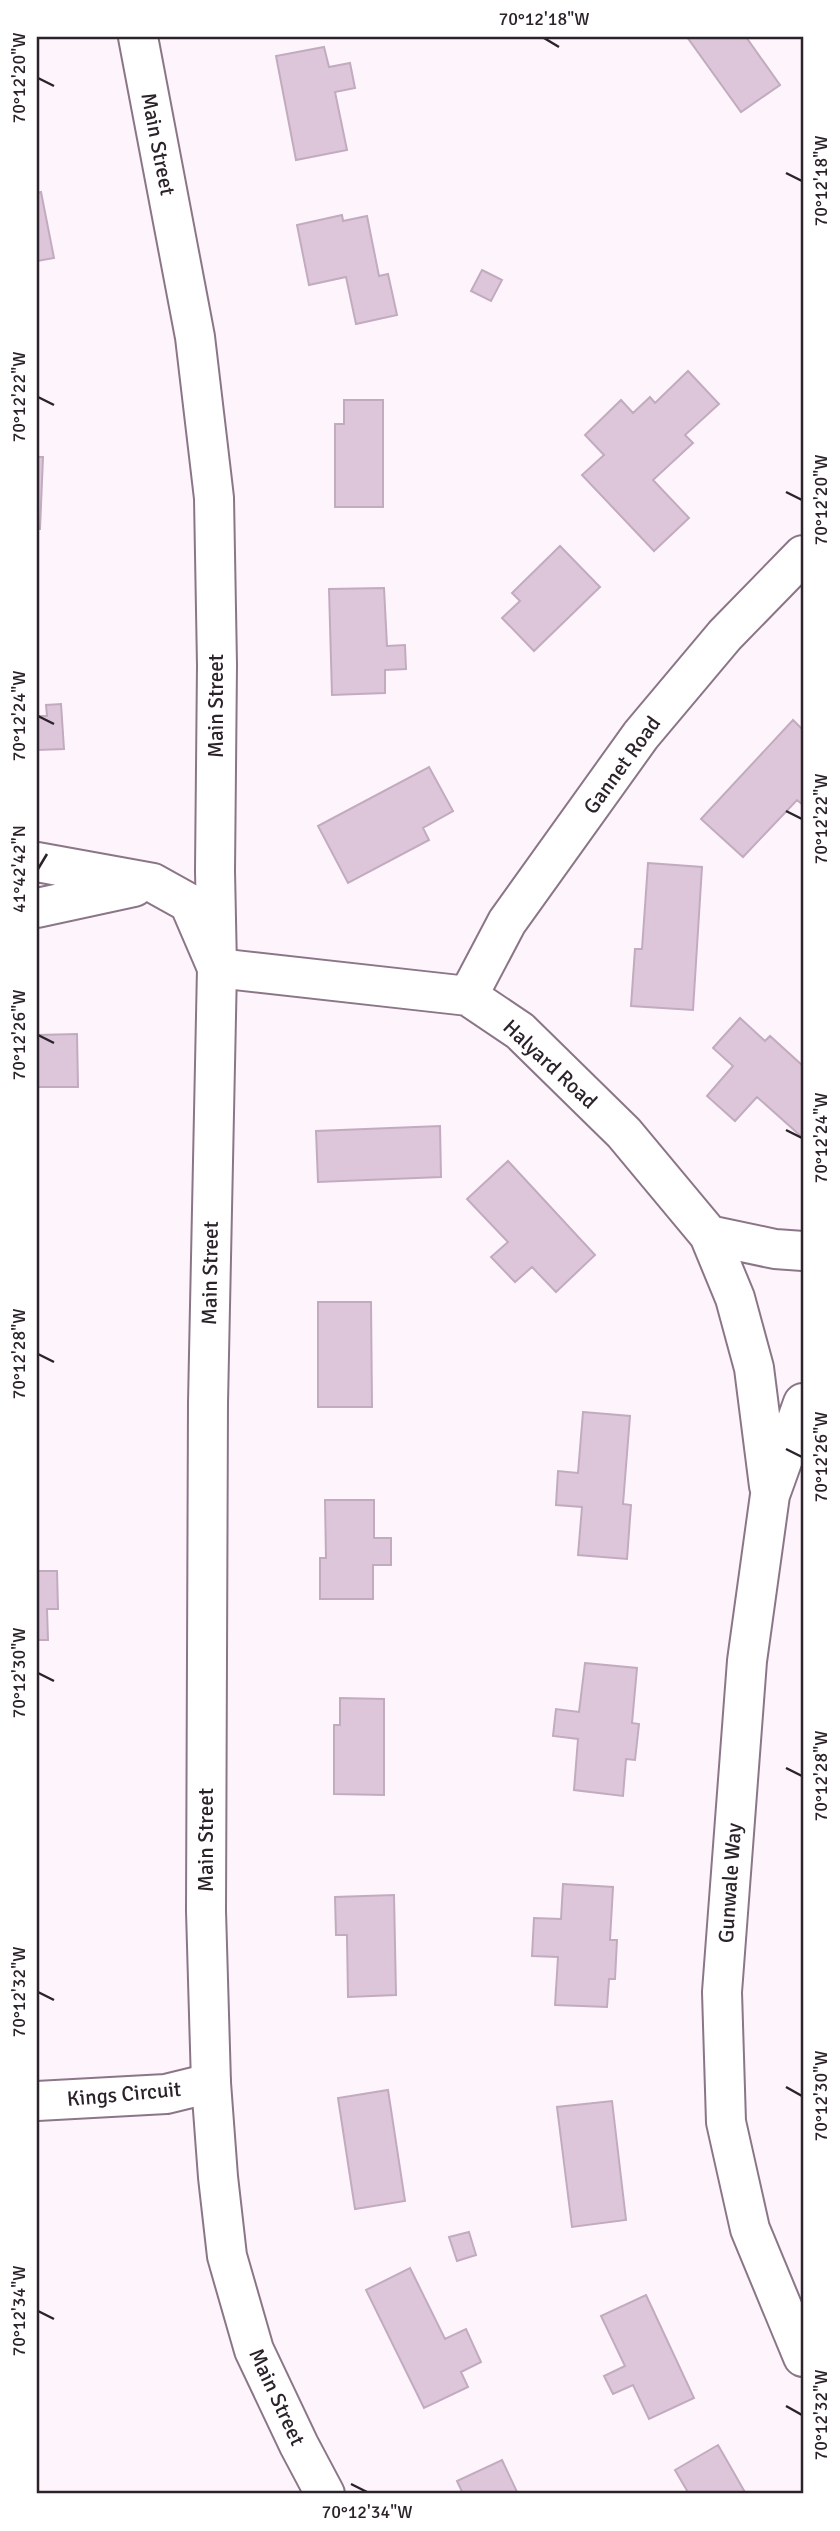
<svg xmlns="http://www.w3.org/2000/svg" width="840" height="2531" font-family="Signika,sans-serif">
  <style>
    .building { fill: #ddc6da; stroke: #c2abbf; stroke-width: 2 }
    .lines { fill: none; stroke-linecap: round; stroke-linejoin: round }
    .minor-casing { stroke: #8b7688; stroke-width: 42 }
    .major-casing { stroke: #8b7688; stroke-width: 42 }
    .minor { stroke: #fff; stroke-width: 38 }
    .major { stroke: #fff; stroke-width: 38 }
    .ticks { fill: none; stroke: #2b222a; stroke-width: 2.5 }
    .labels { text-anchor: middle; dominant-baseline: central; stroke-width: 6; stroke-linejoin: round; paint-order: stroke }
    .street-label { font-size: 21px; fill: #2b222a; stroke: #fff }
    .neatline { fill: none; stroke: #2b222a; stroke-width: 2.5 }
    .ticks-label { font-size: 18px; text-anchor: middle; fill: #2b222a }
  </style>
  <rect width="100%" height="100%" fill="#fef4fc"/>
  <path class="building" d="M687 37H746L780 85 741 112Z
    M324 47 329 67 350 63 355 88 335 92 347 150 296 160 276 56Z
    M41 192 54 258 37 261V193Z
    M342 215 343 221 367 216 379 276 388 274 397 315 356 324 346 277 309 285 297 225Z
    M482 270 502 280 491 301 471 291Z
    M688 371 719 404 685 435 693 443 653 480 689 518 654 551 582 475 604 455 585 435 621 400 633 413 650 397 655 403Z
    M344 400H383V507H335V424H344Z
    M37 457H43L40 529H37Z
    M560 546 600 587 534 651 502 618 520 601 512 593Z
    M384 588 387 646 405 645 406 669 385 670V693L332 695 329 589Z
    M61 704 64 749 37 750V716H47L46 705Z
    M793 720 803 730V805L797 800 743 857 701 819Z
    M429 767 453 811 423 828 429 840 348 883 318 826Z
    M648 863 702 867 693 1010 631 1006 635 949H642Z
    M740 1018 765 1041 770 1036 803 1066V1138L757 1097 735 1121 707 1096 733 1066 713 1048Z
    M77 1034 78 1087H37V1035Z
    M440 1126 441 1177 318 1182 316 1131Z
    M508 1161 595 1255 556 1292 532 1267 515 1282 491 1257 508 1242 467 1199Z
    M318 1302H371L372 1407H318Z
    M583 1412 630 1416 623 1504 631 1505 627 1559 578 1555 582 1507 556 1505 558 1471 578 1473Z
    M325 1500H374V1538H391V1565H373V1599H320V1558H326Z
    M37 1525 38 1571H57L58 1609H47L48 1640H37Z
    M585 1663 637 1668 632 1723 639 1724 635 1760 626 1759 623 1796 574 1790 578 1739 553 1736 556 1709 579 1712Z
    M340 1698 384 1699V1795L334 1794V1725H340Z
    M563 1884 613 1887 610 1940H617L615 1979H609L607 2007 555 2005 558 1957 532 1956 534 1918 561 1919Z
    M394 1895 396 1995 348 1997 347 1935H336L335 1897Z
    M388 2090 405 2201 355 2209 338 2098Z
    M612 2101 626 2220 572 2227 557 2107Z
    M469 2232 476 2255 457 2261 449 2237Z
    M410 2268 445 2339 466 2329 481 2362 461 2372 468 2387 424 2408 366 2290Z
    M646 2295 694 2398 649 2419 633 2385 613 2394 604 2376 625 2366 601 2316Z
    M718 2445 746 2494H689L675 2470Z
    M502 2460 518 2494H463L457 2481Z"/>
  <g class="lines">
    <defs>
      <path id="minor" d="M37 862 153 883 189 903 217 968 468 996 520 1031 624 1133 709 1235 775 1249 803 1251
        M37 908 134 887
        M468 996 507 922 641 735 725 635 803 555
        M709 1235 735 1298 754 1368 769 1486
        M803 1403 770 1495 747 1661 722 1992 726 2122 750 2229 803 2357
        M37 2101 166 2094 211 2083"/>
      <path id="major" d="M138 37 195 337 214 498 217 665 215 871 217 968 208 1403 206 1911 211 2083 218 2177 227 2256 254 2350 299 2445 325 2494"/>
    </defs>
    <use href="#minor" class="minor-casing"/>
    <use href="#major" class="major-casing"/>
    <use href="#minor" class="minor"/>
    <use href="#major" class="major"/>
  </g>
  <path class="ticks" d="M544 38 559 47M38 78 54 86M786 173 802 181M38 397 54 405M786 492 802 500M38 716 54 724M786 811 802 819M38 869 47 854M38 1035 54 1043M786 1130 802 1138M38 1354 54 1362M786 1449 802 1457M38 1673 54 1681M786 1768 802 1776M38 1992 54 2000M786 2087 802 2096M38 2311 54 2319M786 2406 802 2415M351 2484 367 2492"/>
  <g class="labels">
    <g class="street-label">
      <text transform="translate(158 144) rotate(79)">Main Street</text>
      <text transform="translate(216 706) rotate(-90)">Main Street</text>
      <text transform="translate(622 765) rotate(-54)">Gannet Road</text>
      <text transform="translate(550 1064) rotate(43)">Halyard Road</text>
      <text transform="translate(210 1273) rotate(-89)">Main Street</text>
      <text transform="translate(206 1840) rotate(-90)">Main Street</text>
      <text transform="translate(730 1883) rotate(-86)">Gunwale Way</text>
      <text transform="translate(124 2094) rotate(-5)">Kings Circuit</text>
      <text transform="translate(277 2397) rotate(65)">Main Street</text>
    </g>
  </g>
  <rect width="840" height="2531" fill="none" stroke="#ffffff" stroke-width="77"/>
  <rect x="38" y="38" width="764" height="2454" class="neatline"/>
  <g class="ticks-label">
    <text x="544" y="25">70°12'18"W</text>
    <text transform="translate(19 78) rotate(-90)" y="6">70°12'20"W</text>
    <text transform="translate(821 181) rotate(-90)" y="6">70°12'18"W</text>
    <text transform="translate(19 397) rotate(-90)" y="6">70°12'22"W</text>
    <text transform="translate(821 500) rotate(-90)" y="6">70°12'20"W</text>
    <text transform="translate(19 716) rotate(-90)" y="6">70°12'24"W</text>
    <text transform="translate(821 819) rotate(-90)" y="6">70°12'22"W</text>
    <text transform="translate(19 869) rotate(-90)" y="6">41°42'42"N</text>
    <text transform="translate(19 1035) rotate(-90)" y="6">70°12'26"W</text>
    <text transform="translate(821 1138) rotate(-90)" y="6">70°12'24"W</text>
    <text transform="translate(19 1354) rotate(-90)" y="6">70°12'28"W</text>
    <text transform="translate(821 1457) rotate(-90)" y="6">70°12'26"W</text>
    <text transform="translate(19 1673) rotate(-90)" y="6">70°12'30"W</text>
    <text transform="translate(821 1776) rotate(-90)" y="6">70°12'28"W</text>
    <text transform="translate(19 1992) rotate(-90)" y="6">70°12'32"W</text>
    <text transform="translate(821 2096) rotate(-90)" y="6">70°12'30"W</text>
    <text transform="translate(19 2311) rotate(-90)" y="6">70°12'34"W</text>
    <text transform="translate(821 2415) rotate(-90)" y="6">70°12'32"W</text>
    <text x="367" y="2518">70°12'34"W</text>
  </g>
</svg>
